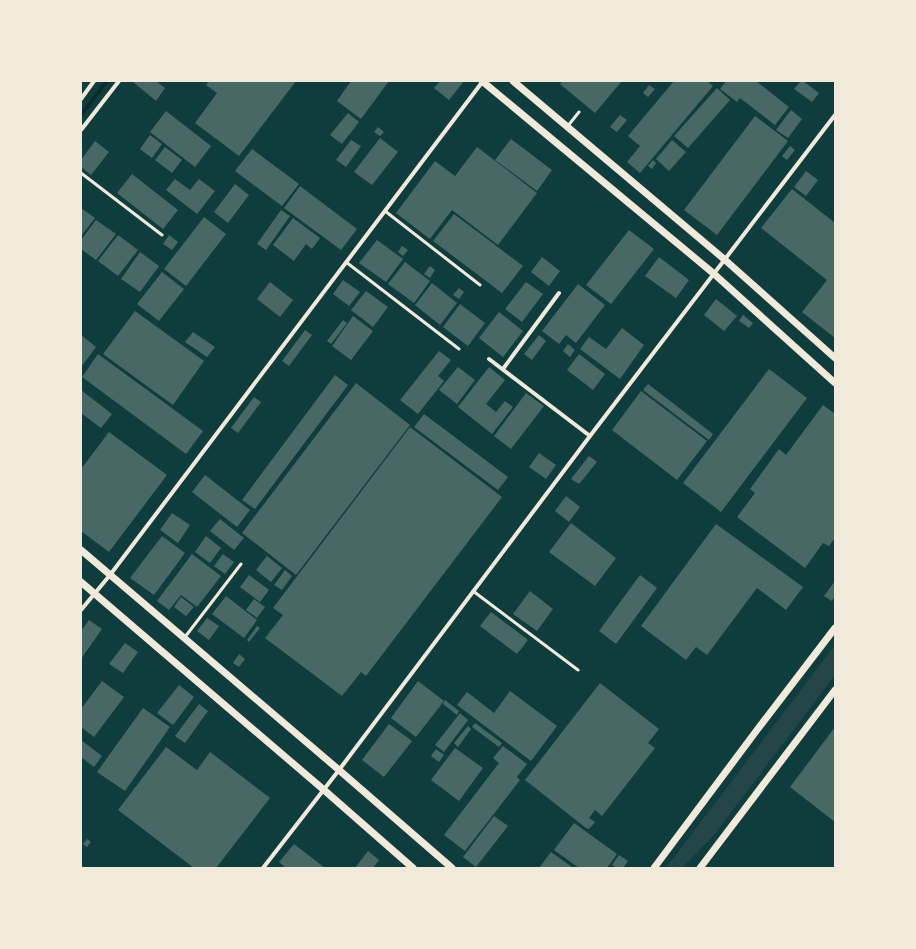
<svg xmlns="http://www.w3.org/2000/svg" width="916" height="949" font-family="Lora,serif">
  <style>
    .green { fill: #244646 }
    .lines { fill: none; stroke-linecap: round; stroke-linejoin: round }
    .stream { stroke: #0a2a2b; stroke-width: 3.5 }
    .building { fill: #486865 }
    .service { stroke: #f1e9da; stroke-width: 3 }
    .minor { stroke: #f1e9da; stroke-width: 4 }
    .tertiary { stroke: #f1e9da; stroke-width: 7 }
  </style>
  <rect width="100%" height="100%" fill="#0f3d3e"/>
  <path class="green" d="M835 645V675L714 835 682 868H666Z"/>
  <g class="lines">
    <path class="stream" d="M81 115 107 81"/>
  </g>
  <path class="building" d="M134 81H156L165 88 156 101 133 82Z
    M209 81H296L239 156 195 123 217 93 206 85Z
    M351 81H389L361 119 337 101Z
    M440 81H464L449 100 434 88Z
    M563 81H622L595 113 560 84Z
    M674 81H707L713 86 640 173 627 162 640 146 628 136Z
    M726 81H756L789 107 775 125 740 98 737 102 720 89Z
    M801 81H803L819 93 812 102 794 89Z
    M649 85 655 89 648 97 643 93Z
    M717 88 730 100 688 148 674 136Z
    M791 110 802 119 788 138 776 130Z
    M166 111 211 146 195 167 150 132Z
    M348 113 359 122 342 144 330 135Z
    M620 115 627 120 617 132 610 127Z
    M755 116 788 141 717 235 684 210Z
    M378 127 384 132 380 136 374 132Z
    M150 135 162 144 152 158 140 149Z
    M380 138 398 152 372 185 354 172Z
    M511 139 552 170 537 191 495 160Z
    M351 140 361 146 346 167 336 160Z
    M672 140 686 152 669 171 656 159Z
    M95 141 109 152 91 175 81 167V160Z
    M790 146 795 150 787 160 782 156Z
    M165 147 182 160 172 173 155 160Z
    M477 147 537 193 498 245 452 210 430 239 396 213 435 161 455 176Z
    M252 149 299 184 282 206 235 171Z
    M653 160 656 163 652 169 648 166Z
    M806 171 818 180 806 196 794 187Z
    M132 174 178 210 163 229 117 193Z
    M175 179 190 190 199 179 215 191 197 214 166 190Z
    M235 184 249 195 228 223 214 212Z
    M300 186 357 229 341 250 284 208Z
    M792 189 835 223V338L802 312 827 280 761 228Z
    M81 208 95 218 81 236Z
    M281 210 290 216 266 250 257 244Z
    M454 214 523 266 502 293 433 241Z
    M204 217 226 234 186 286 164 269Z
    M293 218 320 238 312 249 306 244 294 261 273 245Z
    M96 220 116 234 96 260 81 249V240Z
    M629 230 654 249 611 304 586 285Z
    M118 235 138 250 118 276 98 261Z
    M169 235 178 242 172 250 163 244Z
    M377 240 403 259 386 282 359 263Z
    M402 246 408 250 403 256 398 252Z
    M140 252 159 266 140 292 121 279Z
    M542 257 560 271 549 286 531 272Z
    M659 257 689 280 676 298 645 276Z
    M405 262 430 281 414 303 388 284Z
    M430 266 435 270 430 278 424 274Z
    M162 272 184 289 159 321 137 304Z
    M343 280 360 292 349 306 333 294Z
    M270 282 293 300 280 317 257 299Z
    M526 282 543 294 522 322 505 309Z
    M432 283 457 303 440 325 415 305Z
    M578 284 605 305 576 343 566 335 559 344 542 331Z
    M459 288 464 292 459 299 453 295Z
    M366 291 388 307 373 327 351 310Z
    M716 299 737 316 724 331 704 315Z
    M460 304 485 323 468 346 443 327Z
    M135 311 204 361 173 405 103 354Z
    M499 312 523 331 503 357 479 338Z
    M743 315 753 323 749 328 739 321Z
    M353 316 373 331 351 360 332 346Z
    M343 320 347 323 331 344 327 341Z
    M622 328 644 345 620 379 580 349 589 337 606 349Z
    M305 330 312 335 289 366 282 361Z
    M193 332 215 347 207 357 185 342Z
    M81 335 96 347 81 367Z
    M539 335 546 341 532 360 524 354Z
    M568 344 575 350 570 357 563 351Z
    M439 351 451 360 438 376 444 381 418 414 400 400Z
    M98 354 203 431 186 454 82 377Z
    M579 354 605 374 593 390 567 370Z
    M458 367 475 380 457 404 439 390Z
    M489 367 505 380 486 404 496 412 505 401 513 407 492 434 458 407Z
    M769 369 807 398 721 512 683 483Z
    M335 375 348 385 255 509 242 500Z
    M356 383 410 425 296 575 242 533Z
    M648 384 713 434 709 440 643 390Z
    M81 390 112 414 101 428 81 413Z
    M641 391 707 441 677 480 612 430Z
    M526 393 544 406 511 449 494 436Z
    M254 397 261 402 238 433 231 428Z
    M823 405 835 414V538L829 546 823 543 805 568 737 517 755 493 750 489 779 449 786 455Z
    M424 414 508 477 498 490 414 427Z
    M410 427 502 497 366 676 361 672 342 696 265 638 283 615 273 608Z
    M109 432 167 475 109 552 81 531V469Z
    M539 453 556 465 546 479 529 467Z
    M589 456 597 462 579 484 571 479Z
    M205 475 250 510 237 527 192 492Z
    M566 496 580 507 569 522 555 511Z
    M172 513 190 525 178 543 160 530Z
    M220 519 244 538 234 550 210 531Z
    M571 523 616 558 595 586 549 552Z
    M716 524 803 587 786 610 757 588 707 655 696 647 686 660 641 626Z
    M162 536 185 553 154 595 130 578Z
    M206 536 221 548 210 563 195 552Z
    M192 554 221 576 197 607 181 595 169 610 157 601Z
    M223 554 234 562 225 574 214 566Z
    M267 556 282 568 271 582 256 570Z
    M285 570 292 576 282 590 274 585Z
    M249 575 269 590 260 602 240 587Z
    M640 575 657 588 616 644 599 631Z
    M835 581V596L832 601 824 596Z
    M530 591 553 609 537 631 513 614Z
    M226 596 257 620 244 638 212 614Z
    M181 597 194 607 186 616 174 607Z
    M254 599 265 607 257 618 246 610Z
    M491 612 528 640 517 654 480 626Z
    M207 618 219 626 209 640 197 631Z
    M89 620 102 629 81 659V631Z
    M257 626 260 628 249 642 247 640Z
    M125 643 138 652 123 673 109 664Z
    M239 654 245 659 239 667 233 663Z
    M102 681 124 697 94 737 81 727V709Z
    M418 681 444 701 416 737 391 718Z
    M600 683 659 729 648 743 655 748 602 816 595 810 589 818 595 822 589 829 586 828 525 780Z
    M179 685 194 697 173 725 157 713Z
    M510 691 557 726 531 761 457 705 467 692 494 713Z
    M445 700 459 711 457 715 443 704Z
    M199 704 208 711 185 743 175 736Z
    M143 708 170 727 125 791 97 772Z
    M460 713 468 720 444 752 435 745Z
    M475 723 502 743 499 747 472 727Z
    M389 724 412 741 384 777 362 760Z
    M468 726 471 729 458 747 454 743Z
    M835 727V822L790 787Z
    M81 740 102 756 94 767 81 757Z
    M503 746 527 764 517 777 520 780 465 851 444 835 499 763 493 758Z
    M166 747 197 770 210 752 270 798 216 868H194L118 810Z
    M455 748 483 768 459 801 431 780Z
    M436 749 444 755 439 762 431 756Z
    M494 816 508 826 476 867 463 857Z
    M574 823 617 854 607 868H579L554 850Z
    M87 839 91 842 87 847 83 844Z
    M294 844 325 868H286L279 862Z
    M368 851 379 860 373 868H355Z
    M551 852 572 867 571 868H539Z
    M619 855 628 861 623 868H617L612 865Z"/>
  <g class="lines">
    <path class="service" d="M567 127 579 112
      M81 173 162 235
      M385 211 480 285
      M346 262 459 349
      M473 591 578 670
      M185 637 241 564"/>
    <path class="minor" d="M81 99 94 81
      M81 130 119 81
      M489 359 590 436
      M503 369 559 293
      M81 610 110 575 483 81
      M263 868 339 770 590 436 835 115"/>
    <path class="tertiary" d="M482 81 713 273 835 383
      M513 81 724 259 835 358
      M81 550 339 770 452 868
      M81 582 324 790 413 868
      M654 868 757 730 835 628
      M700 868 835 690"/>
  </g>
  <rect width="916" height="949" fill="none" stroke="#f1e9da" stroke-width="164"/>
</svg>
